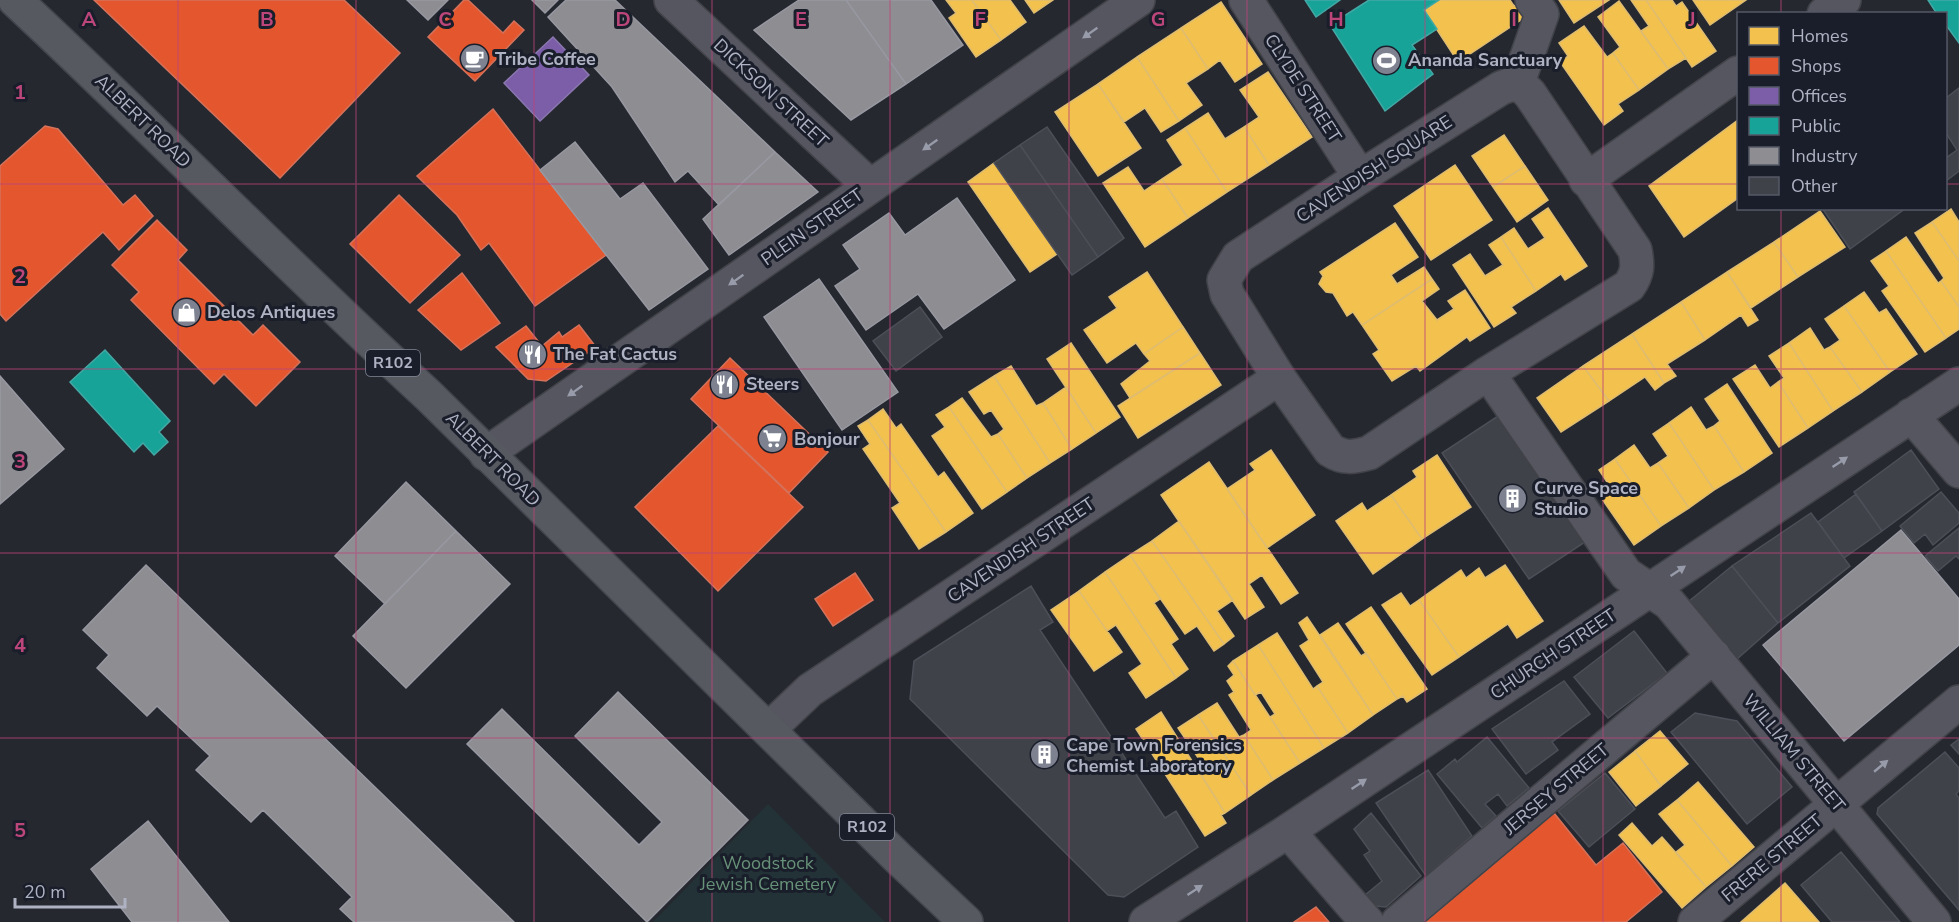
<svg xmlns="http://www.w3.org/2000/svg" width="1959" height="922" font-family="'Nunito Sans',sans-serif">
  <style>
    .green { fill: #233236 }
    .homes { fill: #f2c14e; stroke: #debc71; stroke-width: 1.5 }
    .shops { fill: #e4572e; stroke: #d4725b; stroke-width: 1.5 }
    .offices { fill: #7b5ea7; stroke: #8a77af; stroke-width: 1.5 }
    .public { fill: #17a398; stroke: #44a8a5; stroke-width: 1.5 }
    .industry { fill: #8d8d92; stroke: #9798a1; stroke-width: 1.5 }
    .building { fill: #404249; stroke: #4d4f58; stroke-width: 1.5 }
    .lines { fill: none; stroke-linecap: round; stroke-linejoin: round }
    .minor-casing { stroke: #414349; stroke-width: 36 }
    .major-casing { stroke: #42454d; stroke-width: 36 }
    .minor { stroke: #55565f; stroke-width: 33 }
    .major { stroke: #575961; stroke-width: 33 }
    .oneway { fill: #989baa }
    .grid { fill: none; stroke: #bc467a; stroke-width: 1.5; stroke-opacity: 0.55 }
    .labels { text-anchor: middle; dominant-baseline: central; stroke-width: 6; stroke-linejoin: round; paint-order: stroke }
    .shield { fill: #191e2a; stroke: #818695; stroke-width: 1.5 }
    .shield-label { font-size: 16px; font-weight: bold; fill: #aeb2c3 }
    .poi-label { font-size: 18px; font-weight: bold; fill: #aeb2c3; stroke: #191e2a; text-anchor: start }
    .street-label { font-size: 18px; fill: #aeb2c3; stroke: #191e2a }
    .park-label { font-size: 18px; fill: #679178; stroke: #191e2a }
    .grid-label { font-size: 20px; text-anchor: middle; font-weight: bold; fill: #bc467a; stroke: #191e2a; stroke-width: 6; stroke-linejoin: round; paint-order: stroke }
  </style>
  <rect width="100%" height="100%" fill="#262830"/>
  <path class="green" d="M768 804 885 922H653Z"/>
  <path class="homes" d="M946 0H972L1001 40 976 57 949 18 956 13Z
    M972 0H1010L1026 22 1001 40Z
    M1025 0H1053L1034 13Z
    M1439 0H1510L1514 6 1518 3 1527 16 1458 62 1424 10Z
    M1559 0H1609L1574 23Z
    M1631 0H1646L1686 58 1668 69 1641 31 1649 26Z
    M1646 0H1672L1676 6 1682 2 1716 51 1692 67Z
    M1693 0H1746L1710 25Z
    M1619 1 1668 69 1639 90 1613 53 1620 47 1598 17Z
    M1221 2 1262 64 1235 82 1220 60 1208 69 1181 28Z
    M1584 26 1607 57 1613 53 1639 90 1618 104 1623 111 1604 125 1560 62 1568 56 1559 43Z
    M1181 28 1208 69 1186 83 1202 105 1179 121 1137 57Z
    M1137 57 1179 121 1161 132 1145 108 1124 122 1098 84Z
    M1268 72 1312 137 1269 165 1244 127 1259 117 1240 90Z
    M1098 84 1141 148 1098 176 1055 112Z
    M1208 113 1225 139 1244 127 1269 165 1227 192 1185 128Z
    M1738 120V198L1684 237 1649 186Z
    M1185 128 1227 192 1188 218 1162 179 1183 165 1167 140Z
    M1504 135 1525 166 1493 187 1472 156Z
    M994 163 1057 254 1030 272 968 182Z
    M1455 165 1492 220 1431 260 1394 206Z
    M1525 166 1548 200 1517 222 1493 187Z
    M1128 167 1144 191 1162 179 1188 218 1145 247 1103 183Z
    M1548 208 1587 266 1565 280 1561 274 1536 291 1501 237 1514 228 1528 249 1545 238 1532 219Z
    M1951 209 1959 222V261L1932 222Z
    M1820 211 1845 247 1798 277 1774 242Z
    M1932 222 1959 261V307L1941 281 1944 278 1915 233Z
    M1395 223 1418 257 1391 275 1397 284 1424 267 1432 279 1362 325 1353 312 1347 316 1333 293 1326 292 1319 284 1323 276 1320 272Z
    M1501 237 1536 291 1511 307 1516 313 1494 327 1453 265 1470 254 1485 276 1503 265 1489 245Z
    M1906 237 1938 283 1941 281 1959 307V329L1946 338 1886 251Z
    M1774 242 1798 277 1751 308 1727 272Z
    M1886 251 1946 338 1925 352 1882 291 1889 286 1871 261Z
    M1147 272 1183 327 1144 354 1136 343 1107 363 1084 330 1117 308 1109 297Z
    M1727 272 1758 320 1748 326 1741 315 1705 340 1681 302Z
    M1432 279 1439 289 1422 301 1437 320 1454 309 1448 301 1465 290 1490 328 1470 341 1467 337 1420 371 1416 366 1392 381 1373 354 1379 350 1362 325Z
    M1864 292 1879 313 1886 309 1917 354 1890 372 1844 306Z
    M1681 302 1705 340 1667 364 1676 376 1664 383 1632 334Z
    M1844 306 1890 372 1862 392 1830 347 1840 340 1825 319Z
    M1183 327 1200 353 1130 398 1121 384 1150 361 1144 354Z
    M1810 328 1824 350 1830 347 1862 392 1833 411 1789 343Z
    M1632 334 1664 383 1655 390 1645 377 1609 401 1583 366Z
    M1071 343 1120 417 1096 433 1047 359Z
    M1789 343 1833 411 1808 428 1778 382 1784 378 1769 356Z
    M1200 353 1221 385 1138 438 1118 406Z
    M1755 365 1770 388 1778 382 1808 428 1779 447 1733 379Z
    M1011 366 1036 406 1043 403 1072 449 1050 463 994 376Z
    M1583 366 1609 401 1561 432 1537 398Z
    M994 376 1050 463 1027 478 998 434 1004 429 991 410 984 414 969 392Z
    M1727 384 1772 453 1744 472 1714 426 1720 421 1705 399Z
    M1066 387 1096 433 1072 449 1043 403Z
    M962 398 991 437 998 434 1027 478 1007 492 949 407Z
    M949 407 1007 492 982 509 932 436 945 427 936 415Z
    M1691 407 1706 430 1714 426 1744 472 1714 490 1669 423Z
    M883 409 896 428 901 424 938 477 944 472 973 513 946 532 868 420Z
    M868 420 946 532 919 549 892 508 900 503 863 449 870 444 858 426Z
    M1669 423 1714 490 1689 508 1658 463 1668 456 1653 434Z
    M1634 445 1650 468 1658 463 1689 508 1661 526 1615 459Z
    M1271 450 1315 515 1267 548 1227 489 1255 470 1250 464Z
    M1437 455 1471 507 1422 539 1391 495 1417 477 1413 471Z
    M1615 459 1661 526 1634 545 1602 499 1613 491 1599 470Z
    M1209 462 1298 593 1281 604 1262 575 1249 584 1264 607 1245 619 1161 495Z
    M1391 495 1422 539 1373 574 1336 521 1362 503 1367 511Z
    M1179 521 1233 600 1217 611 1234 636 1224 644 1152 541Z
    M1152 541 1224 644 1214 651 1197 626 1185 634 1130 555Z
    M1130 555 1160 599 1154 603 1178 639 1171 644 1188 669 1176 678 1105 572Z
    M1505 565 1543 621 1517 638 1508 624 1459 657 1419 600 1461 570 1466 578 1479 568 1485 578Z
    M1105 572 1176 678 1146 698 1129 673 1142 664 1116 625 1107 631 1079 591Z
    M1079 591 1122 652 1094 671 1051 610Z
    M1401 593 1410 606 1419 600 1459 657 1432 675 1382 605Z
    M1371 607 1427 689 1407 702 1403 696 1397 699 1346 624Z
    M1307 617 1373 715 1348 733 1317 686 1323 682 1300 646 1309 640 1299 623Z
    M1338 623 1361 656 1366 653 1397 699 1373 715 1320 635Z
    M1277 633 1313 689 1317 686 1348 733 1324 748 1258 645Z
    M1258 645 1324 748 1300 763 1270 717 1275 714 1261 692 1255 695 1233 661Z
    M1233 661 1300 763 1273 780 1244 735 1251 730 1229 695 1234 692 1227 681 1234 675 1228 666Z
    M1217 703 1239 737 1244 735 1273 780 1251 795 1198 715Z
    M1161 712 1225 813 1221 815 1226 823 1205 836 1136 729Z
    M1198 715 1251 795 1225 813 1195 765 1201 762 1178 728Z
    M1660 731 1688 764 1661 786 1635 751Z
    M1635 751 1661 786 1636 806 1609 772Z
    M1698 782 1754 847 1732 866 1677 800Z
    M1677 800 1732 866 1706 887 1676 852 1685 845 1659 814Z
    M1632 823 1652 846 1662 837 1706 887 1682 908 1619 835Z
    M1785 883 1819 922H1741Z"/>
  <path class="shops" d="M94 0H344L400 53 280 178Z
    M464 0H468L503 33 514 21 524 30 475 81 428 37Z
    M493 109 606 255 535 306 489 243 481 250 457 215 417 176Z
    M45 126 58 129 123 205 135 195 153 216 119 250 103 232 6 321 0 314V166Z
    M399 195 460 255 410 303 350 244Z
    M157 220 187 250 178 260 253 335 263 325 300 362 256 406 224 374 214 384 131 300 139 292 112 265Z
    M462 273 500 323 461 350 418 310Z
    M579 325 596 347 546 381 528 379 496 347 526 326 542 346 559 332 562 337Z
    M730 358 828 452 789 493 691 399Z
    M718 426 803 507 718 591 635 507Z
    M855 573 873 600 833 626 815 599Z
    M1554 813 1596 865 1623 843 1662 892 1626 922H1425Z
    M1316 907 1329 922H1294Z"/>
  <path class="offices" d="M553 37 589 75 540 121 504 83Z"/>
  <path class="public" d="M1305 0H1340L1316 17Z
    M1369 0H1439L1424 10 1437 29 1412 45 1433 74 1385 111 1330 25Z
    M1928 0H1959V43L1946 25V14H1937Z
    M105 350 170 421 159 432 168 442 154 455 143 443 134 452 70 382Z"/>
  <path class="industry" d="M407 0H448L428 20Z
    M532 0H558L545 13Z
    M566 0H615L775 152 719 205 688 171 675 182 612 87 548 17Z
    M799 0H846L906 84 851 120 754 30Z
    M846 0H931L963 45 906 84Z
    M575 142 620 199 643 183 708 269 649 310 540 170Z
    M775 152 818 192 729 255 703 219Z
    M957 198 1015 280 944 329 918 294 866 330 835 286 860 269 843 245 889 213 905 235Z
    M819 279 898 392 842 430 764 317Z
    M0 376 64 449 0 504Z
    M406 482 456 531 385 604 335 556Z
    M1901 530 1959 599V645L1844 741 1763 645Z
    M456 531 510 584 406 688 353 636Z
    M146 565 514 922H354L340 909 352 897 263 810 251 822 196 770 210 756 157 706 147 716 97 668 109 655 83 630Z
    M618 692 748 820 647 922 467 744 502 709 639 845 662 822 575 736Z
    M148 821 229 922H132L91 869Z"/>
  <path class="building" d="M1959 88V171L1946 181V158L1957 150 1946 133V98Z
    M1047 127 1124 238 1098 257 1020 145Z
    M1020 145 1098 257 1072 275 994 163Z
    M1822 208H1906L1850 249Z
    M920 307 942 337 896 371 873 341Z
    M1498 416 1585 542 1529 579 1442 453Z
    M1911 450 1939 489 1882 531 1854 492Z
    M1941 492 1959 513V523L1933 545 1925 534 1914 543 1900 526Z
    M1856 494 1882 531 1844 558 1818 522Z
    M1811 513 1850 566 1778 623 1732 566Z
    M1959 528V559L1956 556 1938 571 1925 556Z
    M1732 566 1778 623 1737 659 1688 602Z
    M1031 586 1053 622 1040 630 1165 818 1176 811 1198 847 1124 897 1108 895 910 699 914 661Z
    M1634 631 1667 673 1608 718 1574 677Z
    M1564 681 1590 714 1552 742 1558 750 1526 774 1492 729Z
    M1695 713 1737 721 1792 787 1747 824 1671 732Z
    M1487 737 1529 788 1507 806 1498 794 1485 804 1496 816 1482 828 1437 774 1455 759 1457 762Z
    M1959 739V754L1951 745Z
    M1945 752 1959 768V791L1956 794 1959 798V910L1877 814 1878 808Z
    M1428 770 1472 836 1426 876 1376 803Z
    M1605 773 1635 809 1589 847 1558 811Z
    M1371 813 1421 876 1386 907 1374 906 1365 895 1382 881 1364 855 1370 851 1354 829Z
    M1841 852 1900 922H1832L1801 885Z"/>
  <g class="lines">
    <defs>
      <path id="minor" d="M671 0 870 186
        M1246 0 1360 177
        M1824 14 1844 0
        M1512 84 1523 87 1530 94 1635 250C1638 265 1638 273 1629 286L1488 373 1369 453C1353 457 1344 459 1330 450L1279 378 1227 294 1224 280 1238 257 1360 177 1501 88Z
        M1517 85 1542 14 1532 0
        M1586 180 1738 73
        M1488 373 1626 574 1669 603 1934 922
        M1911 415 1959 471
        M486 454 1138 0
        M769 729 810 690 1279 378
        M1288 831 1367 922
        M1146 922 1288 831 1959 384
        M1398 922 1714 656
        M1695 922 1959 702"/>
      <path id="major" d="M15 0C155 130 288 267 429 396L898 858 966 922"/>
    </defs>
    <use href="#minor" class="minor-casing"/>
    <use href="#major" class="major-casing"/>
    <use href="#minor" class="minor"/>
    <use href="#major" class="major"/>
  </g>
  <defs><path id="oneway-solid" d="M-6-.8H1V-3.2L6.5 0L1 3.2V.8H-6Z" transform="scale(1.5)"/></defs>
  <g class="oneway">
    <use href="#oneway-solid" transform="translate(1090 33) rotate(145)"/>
    <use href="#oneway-solid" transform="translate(930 145) rotate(145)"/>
    <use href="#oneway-solid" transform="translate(736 280) rotate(145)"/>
    <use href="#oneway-solid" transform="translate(575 391) rotate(145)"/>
    <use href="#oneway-solid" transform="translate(1840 462) rotate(-34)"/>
    <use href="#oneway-solid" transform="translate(1678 571) rotate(-34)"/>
    <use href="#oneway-solid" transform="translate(1881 766) rotate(-40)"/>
    <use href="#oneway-solid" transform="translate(1359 784) rotate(-34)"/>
    <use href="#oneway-solid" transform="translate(1195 890) rotate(-33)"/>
  </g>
  <path class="grid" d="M178 0V922M356 0V922M534 0V922M712 0V922M890 0V922M1069 0V922M1247 0V922M1425 0V922M1603 0V922M1781 0V14M0 184H1738M1946 184H1959M1781 208V922M0 369H1959M0 553H1959M0 738H1959"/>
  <defs>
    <symbol id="cafe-disc" viewBox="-11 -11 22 22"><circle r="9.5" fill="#7e8290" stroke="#191e2a"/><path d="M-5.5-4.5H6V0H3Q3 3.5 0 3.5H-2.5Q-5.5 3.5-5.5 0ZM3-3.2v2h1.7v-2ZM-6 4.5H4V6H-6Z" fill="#fff"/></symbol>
    <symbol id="stadium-disc" viewBox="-11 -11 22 22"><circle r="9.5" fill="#7e8290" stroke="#191e2a"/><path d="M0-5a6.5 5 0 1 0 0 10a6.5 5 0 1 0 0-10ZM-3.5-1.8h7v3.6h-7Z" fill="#fff"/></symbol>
    <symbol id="shop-disc" viewBox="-11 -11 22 22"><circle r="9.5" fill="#7e8290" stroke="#191e2a"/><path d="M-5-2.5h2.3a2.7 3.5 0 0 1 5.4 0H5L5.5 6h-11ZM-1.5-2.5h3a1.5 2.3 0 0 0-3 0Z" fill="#fff"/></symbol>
    <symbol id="restaurant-disc" viewBox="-11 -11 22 22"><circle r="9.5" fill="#7e8290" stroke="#191e2a"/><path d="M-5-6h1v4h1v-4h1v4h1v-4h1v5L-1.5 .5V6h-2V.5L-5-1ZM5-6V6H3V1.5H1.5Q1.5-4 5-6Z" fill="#fff"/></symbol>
    <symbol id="supermarket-disc" viewBox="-11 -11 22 22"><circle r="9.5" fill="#7e8290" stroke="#191e2a"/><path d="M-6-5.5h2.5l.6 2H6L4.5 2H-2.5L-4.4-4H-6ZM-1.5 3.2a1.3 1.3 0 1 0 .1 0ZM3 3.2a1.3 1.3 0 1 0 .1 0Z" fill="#fff"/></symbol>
    <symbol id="building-disc" viewBox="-11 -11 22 22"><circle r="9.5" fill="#7e8290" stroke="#191e2a"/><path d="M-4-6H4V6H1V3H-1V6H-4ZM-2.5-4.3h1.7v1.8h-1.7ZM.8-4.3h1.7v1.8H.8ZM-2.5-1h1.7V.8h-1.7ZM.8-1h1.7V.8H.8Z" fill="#fff"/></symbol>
  </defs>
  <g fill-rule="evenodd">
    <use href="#cafe-disc" x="458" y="42" width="33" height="33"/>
    <use href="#stadium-disc" x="1370" y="44" width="33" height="33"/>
    <use href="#shop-disc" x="170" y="296" width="33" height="33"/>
    <use href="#restaurant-disc" x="516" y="338" width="33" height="33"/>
    <use href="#restaurant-disc" x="708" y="368" width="33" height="33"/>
    <use href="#supermarket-disc" x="756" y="422" width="33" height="33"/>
    <use href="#building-disc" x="1496" y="482" width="33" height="33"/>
    <use href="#building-disc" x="1028" y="738" width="33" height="33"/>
  </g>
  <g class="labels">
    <g class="shield">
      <rect x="366" y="350" width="54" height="26" rx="4.5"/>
      <rect x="840" y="814" width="54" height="26" rx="4.5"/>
    </g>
    <g class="shield-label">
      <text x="393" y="363">R102</text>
      <text x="867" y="827">R102</text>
    </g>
    <g class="poi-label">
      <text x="495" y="59">Tribe Coffee</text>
      <text x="1408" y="60">Ananda Sanctuary</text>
      <text x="207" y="312">Delos Antiques</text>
      <text x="553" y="354">The Fat Cactus</text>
      <text x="746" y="384">Steers</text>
      <text x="794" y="439">Bonjour</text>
      <text x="1534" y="488">Curve Space<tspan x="1534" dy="21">Studio</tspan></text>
      <text x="1066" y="745">Cape Town Forensics<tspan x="1066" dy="21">Chemist Laboratory</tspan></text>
    </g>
    <g class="street-label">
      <text transform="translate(1303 88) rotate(57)">CLYDE STREET</text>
      <text transform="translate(771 93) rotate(43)">DICKSON STREET</text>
      <text transform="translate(143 121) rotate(44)">ALBERT ROAD</text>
      <text transform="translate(1374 169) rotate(-33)">CAVENDISH SQUARE</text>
      <text transform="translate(812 227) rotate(-35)">PLEIN STREET</text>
      <text transform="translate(493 459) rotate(45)">ALBERT ROAD</text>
      <text transform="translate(1021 550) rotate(-34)">CAVENDISH STREET</text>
      <text transform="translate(1553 654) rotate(-34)">CHURCH STREET</text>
      <text transform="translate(1794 753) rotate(50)">WILLIAM STREET</text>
      <text transform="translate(1556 789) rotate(-40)">JERSEY STREET</text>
      <text transform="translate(1772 858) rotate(-40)">FRERE STREET</text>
    </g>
    <g class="park-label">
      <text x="768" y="863">Woodstock<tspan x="768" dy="21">Jewish Cemetery</tspan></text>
    </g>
  </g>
  <g class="grid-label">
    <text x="89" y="26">A</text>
    <text x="267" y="26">B</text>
    <text x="445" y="26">C</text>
    <text x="623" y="26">D</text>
    <text x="801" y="26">E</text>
    <text x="980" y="26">F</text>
    <text x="1158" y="26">G</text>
    <text x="1336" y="26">H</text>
    <text x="1514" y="26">I</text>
    <text x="1692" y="26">J</text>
    <text x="20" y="99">1</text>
    <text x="20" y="283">2</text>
    <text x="20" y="468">3</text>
    <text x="20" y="652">4</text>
    <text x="20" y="837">5</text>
  </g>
  <rect x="1737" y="12" width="210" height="198" fill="#191e2a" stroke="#555967" stroke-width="1.5"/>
  <rect x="1749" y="27" width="30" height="18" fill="#f2c14e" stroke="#555967" stroke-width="1.5"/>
  <text x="1791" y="42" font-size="18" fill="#aeb2c3">Homes</text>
  <rect x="1749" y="57" width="30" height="18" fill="#e4572e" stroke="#555967" stroke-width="1.5"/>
  <text x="1791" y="72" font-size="18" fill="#aeb2c3">Shops</text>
  <rect x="1749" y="87" width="30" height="18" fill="#7b5ea7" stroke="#555967" stroke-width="1.5"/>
  <text x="1791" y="102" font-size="18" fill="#aeb2c3">Offices</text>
  <rect x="1749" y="117" width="30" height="18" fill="#17a398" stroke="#555967" stroke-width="1.5"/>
  <text x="1791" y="132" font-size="18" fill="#aeb2c3">Public</text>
  <rect x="1749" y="147" width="30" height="18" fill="#8d8d92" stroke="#555967" stroke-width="1.5"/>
  <text x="1791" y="162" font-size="18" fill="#aeb2c3">Industry</text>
  <rect x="1749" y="177" width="30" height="18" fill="#404249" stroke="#555967" stroke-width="1.5"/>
  <text x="1791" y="192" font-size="18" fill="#aeb2c3">Other</text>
  <path d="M15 898v9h110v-9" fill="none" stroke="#aeb2c3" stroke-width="3"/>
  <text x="24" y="898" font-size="18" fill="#aeb2c3" stroke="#191e2a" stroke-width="4.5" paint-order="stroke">20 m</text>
</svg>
